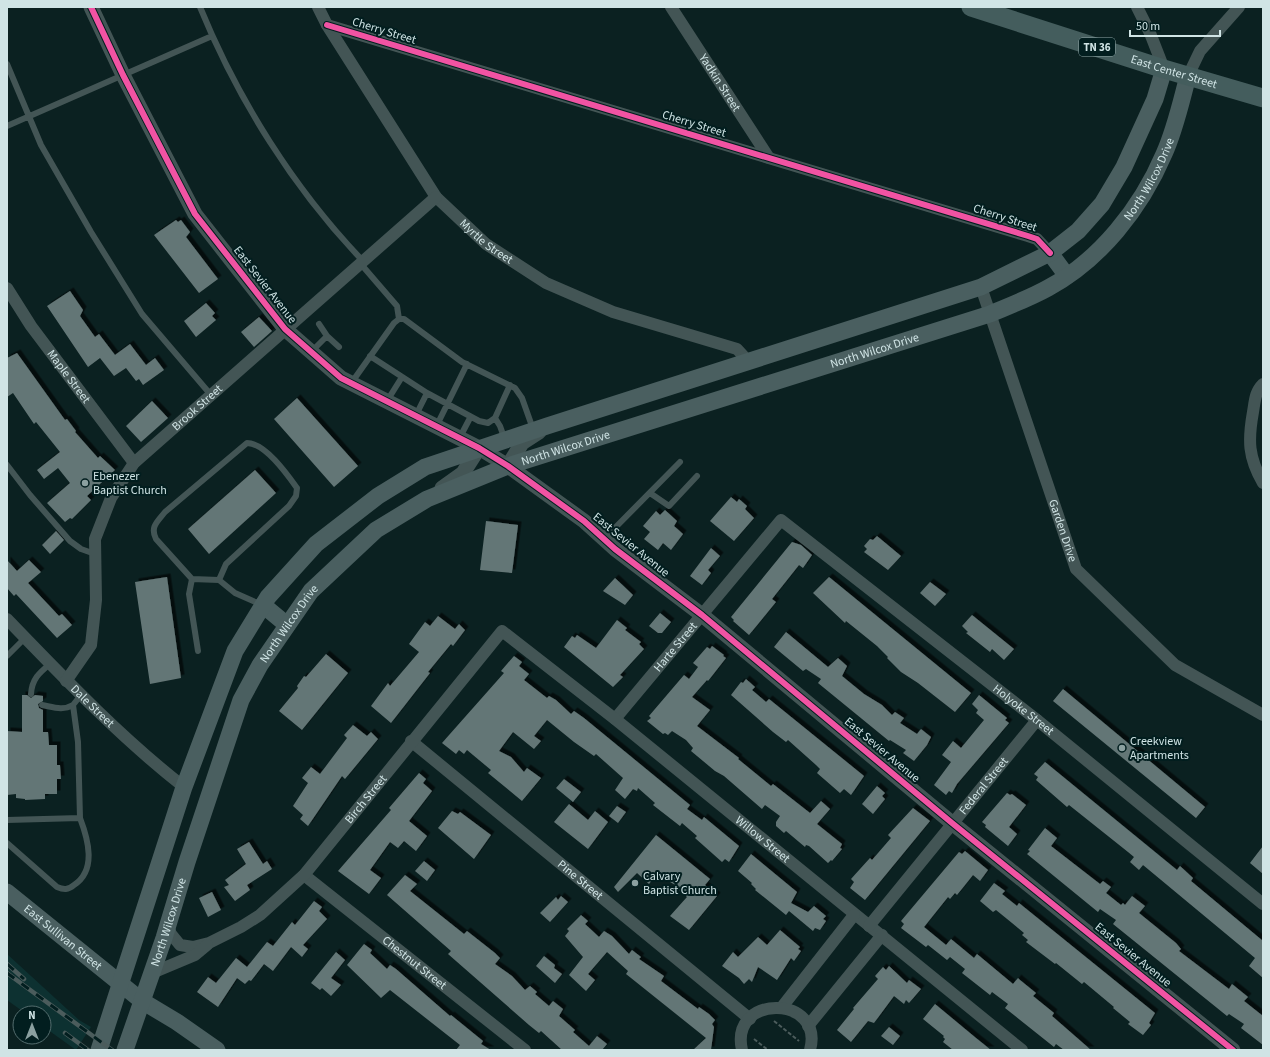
<svg xmlns="http://www.w3.org/2000/svg" width="1270" height="1057" font-family="'Source Sans 3',sans-serif">
  <style>
    .built { fill: #0d3131 }
    .building { fill: #647676; filter: url(#shadow) }
    .lines { fill: none; stroke-linecap: round; stroke-linejoin: round }
    .path { stroke: #4c5c5c; stroke-width: 2; stroke-dasharray: 4 2; stroke-linecap: butt }
    .service { stroke: #435555; stroke-width: 6 }
    .minor { stroke: #435555; stroke-width: 12 }
    .tertiary { stroke: #435555; stroke-width: 15 }
    .secondary { stroke: #4a5f60; stroke-width: 17 }
    .primary { stroke: #445d5d; stroke-width: 19 }
    .rail-casing { stroke: #4b5c5c; stroke-width: 4.5 }
    .rail { stroke: #021e1f; stroke-width: 3; stroke-dasharray: 9; stroke-linecap: butt }
    .cycleway-casing { stroke: #021e1f; stroke-width: 8 }
    .cycleway { stroke: #f153a3; stroke-width: 6 }
    .poi-dot { fill: #8ba0a0; stroke: #021e1f; stroke-width: 1.5 }
    .labels { text-anchor: middle; dominant-baseline: central; stroke-width: 4; stroke-linejoin: round; paint-order: stroke }
    .shield { fill: #021e1f; stroke: #92a9aa; stroke-width: 1 }
    .shield-label { font-size: 11px; font-weight: bold; fill: #d0e4e5 }
    .street-label { font-size: 12px; fill: #d0e4e5; stroke: #021e1f }
    .poi-label { font-size: 12px; fill: #d0e4e5; stroke: #021e1f; text-anchor: start }
  </style>
  <defs>
    <filter id="shadow"><feDropShadow dx="3.5" dy="-3.5" stdDeviation="0" flood-color="#0009"/></filter>
  </defs>
  <rect width="100%" height="100%" fill="#0b2121"/>
  <path class="built" d="M7 954 79 1020 91 1027 76 1050 44 1027V1013H25L7 1000Z"/>
  <path class="building" d="M176 220 178 222 181 220 190 232 186 237 218 279 199 293 154 235Z
    M70 291 83 310 80 316 95 337 99 334 115 355 130 344 146 365 155 358 164 370 143 385 139 379 136 381 126 368 114 376 100 358 88 367 47 306Z
    M206 303 215 313 212 316 216 320 196 337 184 321Z
    M259 317 272 331 254 347 241 332Z
    M17 353 65 420 67 419 76 431 75 432 98 458 100 456 115 470 87 496 91 500 72 519 70 518 65 522 47 503 70 483 58 468 44 479 37 470 60 452 36 422 34 424 13 393 7 397V358Z
    M297 398 358 466 334 487 274 419Z
    M152 401 168 418 141 442 126 426Z
    M255 470 276 493 209 554 188 529Z
    M731 497 737 502 739 499 747 506 745 509 754 518 734 541 710 521Z
    M665 510 677 521 674 526 683 534 671 550 663 543 658 550 644 539 650 532 643 526 656 511 660 515Z
    M486 521 518 525 512 573 480 570Z
    M56 531 64 540 50 554 42 545Z
    M877 536 901 556 888 570 864 552 867 549 864 546 870 539 873 540Z
    M792 542 801 545 812 555 803 568 799 565 772 599 776 602 749 635 733 621 734 620 731 617Z
    M711 548 720 556 708 570 711 573 702 585 690 576Z
    M7 560 17 571 29 560 41 572 28 583 59 616 62 614 72 625 57 638 16 594 14 596 7 588Z
    M167 577 181 678 150 684 135 582Z
    M829 577 971 693 955 712 918 683 901 672 887 658 888 657 877 646 846 621 845 623 813 593Z
    M615 578 633 595 625 605 603 591Z
    M930 582 946 594 935 606 920 593Z
    M660 613 671 622 662 633H658L649 626Z
    M972 615 1014 649 1004 660 992 649 990 652 966 633 968 632 962 626Z
    M438 616 455 629 459 624 465 630 453 646 451 644 428 672 430 673 391 723 371 706 388 683 390 686 419 652 409 644 425 622 430 626Z
    M617 620 627 628 625 630 641 642 639 644 644 649 620 675 623 677 613 687 564 647 572 636 575 638 577 635 596 648Z
    M786 632 828 667 838 658 847 666 842 676 864 694 882 705 892 715 895 712 904 718 900 723 917 734 921 729 931 737 927 745 914 761 903 753 906 750 890 740 889 741 818 683 821 679 806 669 803 671 774 647Z
    M712 646 724 655 723 656 726 658 708 681 707 680 692 697 710 710 697 726 739 758 738 759 771 786 773 784 810 813 821 801 830 809 817 824 842 844 840 848 842 849 832 861 831 860 828 863 809 846 806 845 805 847 786 831 784 833 776 826V822L780 816 765 805 762 809 724 776 715 771 691 751 693 748 686 740 672 731 668 735 665 733 663 734 647 721 651 718 649 716 684 675 689 679 698 667 693 663 707 647 710 649Z
    M326 654 348 673 302 730 279 711 298 688 297 686 304 676 306 677Z
    M514 656 522 662 519 666 529 674 524 680 547 698 549 696 556 700 571 714 574 711 584 718 690 805 687 809 702 820 704 817 739 846 729 862 725 859 722 862 695 838 697 836 682 823 680 826 653 805 655 803 638 788 637 791 633 789 625 799 615 790 623 778 596 754 594 756 574 742 547 720 534 736 541 741 534 749 513 732 499 751 511 757 524 772 527 768 541 778 522 801 488 773 491 770 467 750 464 754 459 750 456 754 442 743 504 673 501 671Z
    M746 679 755 687 752 690 766 702 769 699 864 776 851 795 844 789 840 793 817 773 820 769 816 765 788 740 786 742 773 732 731 695 741 682 743 683Z
    M1063 689 1205 807 1196 818 1053 701Z
    M22 695H27L31 698 35 695 43 696V701L38 704 39 708 43 710V732H48L49 745H57V765H60L61 779H57V794H45V799L25 800V799L16 798V794L7 795V731L22 732Z
    M979 695 1007 718 1005 720 1009 723 957 784 952 793 949 791 946 795 934 785 951 762 942 755 953 741 961 748 984 720 976 713 978 710 972 704Z
    M353 725 367 736 371 732 378 739 345 779 342 776 308 826 300 819 303 815 293 806 308 783 302 778 311 767 320 774 347 738 344 735Z
    M1045 762 1177 870 1180 866 1193 878 1191 881 1263 941V978L1249 966 1255 958 1143 865 1139 870 1130 862 1134 857 1128 852 1069 805 1067 807 1036 780 1038 777 1034 774Z
    M419 773 426 779 423 783 432 791 409 821 427 836 416 851 404 841 398 848 390 842 370 870 381 878 369 894 338 871 391 810 389 808Z
    M564 779 581 792 573 802 556 788Z
    M877 786 885 793 882 796 885 799 873 814 862 804Z
    M1007 793 1010 795 1012 794 1026 805 1009 827 1017 834 1008 846 985 827 986 825 982 822Z
    M569 804 588 820 595 811 608 822 588 849 554 822Z
    M617 806 626 812 618 823 609 816Z
    M913 808 930 821 865 900 850 888 854 882 851 879 870 858 872 860 891 838 888 835Z
    M452 811 458 814 460 812 491 835 474 859 438 828Z
    M1045 828 1057 838 1051 846 1100 884 1103 881 1111 887 1106 893 1121 905 1123 903 1125 905 1132 896 1145 906 1139 913 1176 943 1181 949 1179 951 1229 989 1232 984 1248 997 1244 1001 1263 1016V1045L1241 1028 1244 1024 1229 1014 1227 1016 1113 924 1116 920 1100 909 1098 912 1027 854 1030 851 1028 850Z
    M656 835 710 879 705 885 717 896 689 930 670 916 687 897 679 890 680 888 657 874 649 884 637 873 618 892 614 887Z
    M249 842 263 864 267 861 272 869 247 885 250 890 235 901 224 887 229 885 225 880 246 864 237 849Z
    M1263 846V874L1250 863Z
    M965 851 988 870 980 881 973 875 957 895 955 893 950 899 948 897 924 927 946 945 951 939 974 958 977 954 1013 984 1018 978 1020 980 1036 993 1033 996 1054 1013 1052 1016 1091 1050H1064L1056 1044 1054 1047 1005 1008 1008 1004 992 992 990 995 962 973 965 969 950 957 947 960 928 945 926 947 901 928 904 924 901 921 959 852 962 854Z
    M751 854 797 892 791 903 808 912 814 906 826 916 823 919 826 921 820 930 815 928 813 931 789 911 786 915 755 890 756 889 751 884 752 883 738 871Z
    M424 861 435 870 427 881 415 871Z
    M405 875 417 884 410 891 464 934 467 931 495 953 500 958 495 964 512 976 525 990 530 986 537 992 535 994 549 1006 553 1001 563 1009 559 1016 575 1030 573 1032 589 1046 597 1036 607 1044 602 1050H562L541 1031 539 1033 529 1025 448 954 451 951 387 895Z
    M994 883 1005 891 1002 894 1017 906 1019 903 1155 1013 1149 1023 1151 1025 1143 1035 1128 1024 1130 1022 1113 1008 1114 1007 1084 982 1082 984 1056 963 1055 964 1026 942 1028 940 1022 935 1024 933 1012 923 996 910 993 912 980 901Z
    M212 892 221 910 208 917 199 898Z
    M561 896 568 902 550 922 540 913 556 897 558 900Z
    M314 901 322 907 319 911 327 919 303 945 308 949 302 957 291 947 273 971 264 964 251 981 249 980 245 984 237 978 218 1007 197 992 208 977 216 983 236 958 247 967 267 942 273 946 292 922 295 925Z
    M581 915 588 921 585 924 599 937 604 931 612 936 629 954 632 950 641 957 639 959 664 976 661 981 698 1009 699 1007 709 1014 715 1020 712 1024 714 1027 711 1050H693L706 1038 626 974 628 971 607 952 588 974 595 980 586 991 569 975 583 957 565 936 569 931 567 929Z
    M780 930 800 947 798 949 801 951 794 961 791 958 777 980 758 967 752 982 749 979 744 984 739 978 722 966 733 952 738 957 758 937 767 945Z
    M364 944 372 950 370 953 387 969 390 965 396 969 450 1016 451 1015 483 1041 481 1044 491 1050H456L460 1045 390 990 381 998 347 965Z
    M336 952 345 960 331 978 341 985 331 996 322 988 320 990 311 983Z
    M544 956 555 965 554 968 562 974 555 983 536 966Z
    M889 966 907 983 909 980 921 989 909 1003 906 1000 904 1004 894 996 874 1023 868 1021 851 1042 837 1030 854 1009 853 1008 878 979 875 976 883 967 886 970Z
    M935 1004 976 1038 991 1050H953L943 1042 945 1039 943 1037 944 1036 923 1019Z
    M889 1027 900 1036 893 1045 881 1036Z"/>
  <g class="lines">
    <path class="path" d="M774 1021 799 1041
      M754 1039 768 1050"/>
    <path class="service" d="M200 7C238 100 294 189 363 261
      M7 64 41 145 91 232 142 314 211 395
      M7 126 212 36
      M360 263 397 306 399 319
      M319 324 327 336 339 347
      M311 352 327 336
      M370 356 427 393 479 421 488 423 495 418 510 385
      M352 382 394 323 399 319H404L462 362 515 388 522 398 533 429
      M387 401 402 377
      M416 415 427 393
      M495 418 500 426 505 440
      M437 425 467 364
      M459 439 470 418
      M7 465 30 495 70 541 81 549 95 554
      M650 493 669 506 697 476
      M604 539 680 462
      M192 579 189 594 198 651
      M219 580 226 564 289 506 296 496 297 488C287 474 265 443 247 443L165 512C157 522 150 527 156 539L192 579 219 580 235 593 262 605
      M7 656 25 638
      M31 694C32 679 39 673 50 664
      M42 705C53 707 63 711 73 705
      M7 820 80 818 78 742 73 705 81 695
      M7 843 57 887C64 890 68 890 74 885 97 870 88 839 80 818"/>
    <g class="minor">
      <path id="s1" d="M318 7 327 25 436 197 486 244 546 283 613 312 737 349 748 361"/>
      <path id="s2" d="M671 7 769 158"/>
      <path d="M1137 7 1150 33 1164 69"/>
      <path d="M327 25 1028 236 1037 239 1050 253"/>
      <path d="M1188 76 1200 51 1239 7"/>
      <path id="s3" d="M981 287 1076 569 1175 665 1263 715"/>
      <path id="s4" d="M7 288 31 326 134 463"/>
      <path d="M1263 384C1255 392 1255 400 1253 412 1248 440 1248 457 1263 483"/>
      <path id="s5" d="M7 619C63 677 120 737 184 787"/>
      <path id="s6" d="M66 681 91 645 96 600 95 539 111 498 134 463 436 197"/>
      <path id="s7" d="M615 719 781 520 1037 720 1263 904"/>
      <path id="s8" d="M411 741 750 1019"/>
      <path id="s9" d="M304 875 525 1050"/>
      <path id="s10" d="M168 926 171 934 180 945 193 947 209 943 241 927 260 915 304 875 502 631 615 719 1022 1050"/>
      <path id="s11" d="M869 926 1037 720"/>
      <path d="M152 973 195 955 207 945"/>
      <path d="M782 1007 854 915"/>
      <path d="M808 1026 882 935"/>
      <path d="M742 1050C729 993 825 995 810 1050"/>
    </g>
    <path class="tertiary" d="M91 7 123 75 195 214 285 329 341 378 479 448 508 466 584 521 615 549 702 615 952 823 1233 1050
      M508 466 522 443 539 432
      M442 488 463 473 479 448"/>
    <g class="secondary">
      <path d="M1050 253 1067 276"/>
      <path d="M263 605 287 625"/>
      <path id="s12" d="M7 892 142 1001 177 1022 217 1050"/>
      <path d="M99 1050 184 787 235 651 268 597 316 544 378 496 425 467 547 426 981 287 1050 253 1078 231 1102 204 1124 167 1155 99 1164 69"/>
      <path id="s13" d="M125 1050 164 938 187 862 241 700 260 665 311 591 376 530 427 499 508 466 990 314C1009 306 1030 298 1048 288 1100 260 1141 208 1164 154 1175 130 1181 102 1188 76"/>
    </g>
    <path class="primary" id="s14" d="M971 7 1164 69 1263 98"/>
    <defs>
      <path id="rail" d="M7 964 24 979
        M7 973 112 1050
        M65 1033 88 1050"/>
    </defs>
    <use href="#rail" class="rail-casing"/>
    <use href="#rail" class="rail"/>
    <defs>
      <path id="cycleway" d="M91 7 123 75 195 214 285 329 341 378 479 448 508 466 584 521 615 549 702 615 952 823 1233 1050
        M327 25 1028 236 1037 239 1050 253"/>
    </defs>
    <use href="#cycleway" class="cycleway-casing"/>
    <use href="#cycleway" class="cycleway"/>
  </g>
  <g class="poi-dot">
    <circle cx="85" cy="483" r="4"/>
    <circle cx="1122" cy="748" r="4"/>
    <circle cx="635" cy="883" r="4"/>
  </g>
  <g class="labels">
    <rect class="shield" x="1079" y="38" width="36" height="18" rx="3"/>
    <g class="shield-label">
      <text x="1097" y="47">TN 36</text>
    </g>
    <g class="street-label">
      <text transform="translate(384 31) rotate(17)">Cherry Street</text>
      <text stroke="none"><textPath href="#s14" startOffset="213">East Center Street</textPath></text>
      <text stroke="none"><textPath href="#s2" startOffset="90">Yadkin Street</textPath></text>
      <text transform="translate(694 124) rotate(17)">Cherry Street</text>
      <text stroke="none"><textPath href="#s13" startOffset="1455">North Wilcox Drive</textPath></text>
      <text transform="translate(1005 218) rotate(18)">Cherry Street</text>
      <text stroke="none"><textPath href="#s1" startOffset="291">Myrtle Street</textPath></text>
      <text transform="translate(265 285) rotate(52)">East Sevier Avenue</text>
      <text stroke="none"><textPath href="#s13" startOffset="1119">North Wilcox Drive</textPath></text>
      <text stroke="none"><textPath href="#s4" startOffset="108">Maple Street</textPath></text>
      <text stroke="none"><textPath href="#s6" startOffset="320">Brook Street</textPath></text>
      <text stroke="none"><textPath href="#s13" startOffset="795">North Wilcox Drive</textPath></text>
      <text stroke="none"><textPath href="#s3" startOffset="257">Garden Drive</textPath></text>
      <text transform="translate(631 545) rotate(39)">East Sevier Avenue</text>
      <text stroke="none"><textPath href="#s13" startOffset="459">North Wilcox Drive</textPath></text>
      <text stroke="none"><textPath href="#s7" startOffset="94">Harte Street</textPath></text>
      <text stroke="none"><textPath href="#s5" startOffset="122">Dale Street</textPath></text>
      <text stroke="none"><textPath href="#s7" startOffset="567">Holyoke Street</textPath></text>
      <text transform="translate(882 750) rotate(40)">East Sevier Avenue</text>
      <text stroke="none"><textPath href="#s11" startOffset="181">Federal Street</textPath></text>
      <text stroke="none"><textPath href="#s10" startOffset="268">Birch Street</textPath></text>
      <text stroke="none"><textPath href="#s10" startOffset="818">Willow Street</textPath></text>
      <text stroke="none"><textPath href="#s8" startOffset="219">Pine Street</textPath></text>
      <text stroke="none"><textPath href="#s13" startOffset="135">North Wilcox Drive</textPath></text>
      <text stroke="none"><textPath href="#s12" startOffset="72">East Sullivan Street</textPath></text>
      <text transform="translate(1133 955) rotate(39)">East Sevier Avenue</text>
      <text stroke="none"><textPath href="#s9" startOffset="141">Chestnut Street</textPath></text>
    </g>
    <g class="poi-label">
      <text x="93" y="476">Ebenezer<tspan x="93" dy="14">Baptist Church</tspan></text>
      <text x="1130" y="741">Creekview<tspan x="1130" dy="14">Apartments</tspan></text>
      <text x="643" y="876">Calvary<tspan x="643" dy="14">Baptist Church</tspan></text>
    </g>
  </g>
  <rect width="1270" height="1057" fill="none" stroke="#d0e4e5" stroke-width="16"/>
  <g transform="translate(32 1025)"><circle r="19" fill="#021e1f" stroke="#546d6e"/>
  <path d="M0-3L7 15L0 10L-7 15Z" fill="#8ba0a0"/>
  <text y="-6" font-size="11" font-weight="bold" text-anchor="middle" fill="#d0e4e5">N</text>
  </g>
  <path d="M1130 30v6h90v-6" fill="none" stroke="#d0e4e5" stroke-width="2"/>
  <text x="1136" y="30" font-size="12" fill="#d0e4e5" stroke="#021e1f" stroke-width="3" paint-order="stroke">50 m</text>
</svg>
